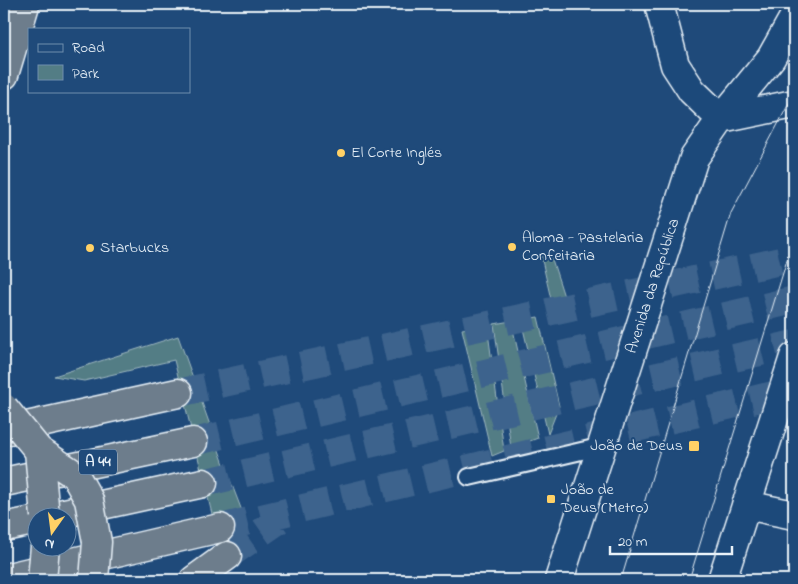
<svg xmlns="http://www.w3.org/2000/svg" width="798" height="584" font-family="'Indie Flower',sans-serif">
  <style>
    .green { fill: #537d85; stroke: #9eb7be }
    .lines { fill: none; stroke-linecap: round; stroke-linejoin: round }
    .motorway-tunnel { stroke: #3d638d; stroke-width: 28; stroke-dasharray: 28 14; stroke-linecap: butt }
    .service-casing { stroke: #e8f1f8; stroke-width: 20 }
    .secondary-casing { stroke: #e8f1f8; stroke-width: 31 }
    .motorway-casing { stroke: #e8f1f8; stroke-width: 31 }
    .service { stroke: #1f4a7a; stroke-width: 16 }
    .secondary { stroke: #1f4a7a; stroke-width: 28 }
    .motorway { stroke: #6d7d8c; stroke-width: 28 }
    .tram { stroke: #e8f1f8; stroke-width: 1 }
    .motorway-bridge-casing { stroke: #e8f1f8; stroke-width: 31; stroke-linecap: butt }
    .motorway-bridge { stroke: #6d7d8c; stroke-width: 28 }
    .poi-dot { fill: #ffd166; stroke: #1f4a7a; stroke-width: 2 }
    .labels { text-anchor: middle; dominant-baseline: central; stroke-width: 4; stroke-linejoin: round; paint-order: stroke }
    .shield { fill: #1f4a7a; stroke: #acbfd2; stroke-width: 1 }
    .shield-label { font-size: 15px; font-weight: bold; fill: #e8f1f8 }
    .poi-label { font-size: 16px; fill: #e8f1f8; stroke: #1f4a7a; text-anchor: start }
    .street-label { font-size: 16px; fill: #e8f1f8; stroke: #1f4a7a }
  </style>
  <rect width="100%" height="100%" fill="#1f4a7a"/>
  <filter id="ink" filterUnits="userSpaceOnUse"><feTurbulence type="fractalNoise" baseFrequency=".02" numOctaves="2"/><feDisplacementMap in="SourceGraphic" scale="10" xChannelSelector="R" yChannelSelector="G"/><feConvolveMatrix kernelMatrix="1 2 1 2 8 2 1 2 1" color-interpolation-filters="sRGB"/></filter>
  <g filter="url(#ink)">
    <path class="green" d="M550 253 567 306 553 308 541 256Z
      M538 317 559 406 548 434 521 320Z
      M511 321 538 438 511 448 494 324Z
      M487 325 504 451 492 456 462 329Z
      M178 336 225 467 220 468 222 474 227 472 242 511 213 518 174 360 84 381 54 376Z"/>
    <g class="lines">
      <path class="motorway-tunnel" d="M178 393 794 258
        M193 442 794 300
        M203 483 794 344
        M220 528 794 390
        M227 556 279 520"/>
      <defs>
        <path id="service" d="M469 477 603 446"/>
        <path id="secondary" d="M659 4 675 65 692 91 721 119
          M721 119 789 105 794 106
          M746 505 794 515
          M559 580 694 158 721 119 771 58 794 17
          M722 580 794 357"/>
        <path id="motorway" d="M4 75 25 5
          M4 431 178 393
          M4 482 193 442
          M51 516 203 483
          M4 527 38 520
          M4 578 220 528
          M194 580 227 556"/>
      </defs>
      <use href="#service" class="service-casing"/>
      <use href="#secondary" class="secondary-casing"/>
      <use href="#motorway" class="motorway-casing"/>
      <use href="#service" class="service"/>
      <use href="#secondary" class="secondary"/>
      <use href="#motorway" class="motorway"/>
      <path class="tram" d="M621 580 731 213 794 94
        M689 580 794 237"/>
      <defs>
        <path id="motorway-bridge" d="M4 408 39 451 75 475 89 500 97 542 94 580
          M39 451 45 516
          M42 580 45 546"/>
      </defs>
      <use href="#motorway-bridge" class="motorway-bridge-casing"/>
      <use href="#motorway-bridge" class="motorway-bridge"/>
    </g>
  </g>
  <g class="poi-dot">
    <circle cx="341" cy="153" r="5"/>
    <circle cx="512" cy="247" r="5"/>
    <circle cx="90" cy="248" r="5"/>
    <rect x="688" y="440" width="12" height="12" rx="2.5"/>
    <rect x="546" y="494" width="10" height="10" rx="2.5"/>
  </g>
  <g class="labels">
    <rect class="shield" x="79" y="449.5" width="38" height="25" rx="4"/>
    <g class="shield-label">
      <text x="98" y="462">A 44</text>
    </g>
    <g class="poi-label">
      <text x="351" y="153">El Corte Inglés</text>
      <text x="522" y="238">Aloma - Pastelaria<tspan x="522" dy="18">Confeitaria</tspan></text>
      <text x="100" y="248">Starbucks</text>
      <text x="683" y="446" text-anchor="end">João de Deus</text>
      <text x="561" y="490">João de<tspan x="561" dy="18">Deus (Metro)</tspan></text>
    </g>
    <g class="street-label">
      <text transform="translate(653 286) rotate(-72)">Avenida da República</text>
    </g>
  </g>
  <rect width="798" height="584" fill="none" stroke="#1f4a7a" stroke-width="20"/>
  <rect x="10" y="10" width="778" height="564" fill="none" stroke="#e8f1f8" stroke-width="2" filter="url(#ink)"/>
  <rect x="28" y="28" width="162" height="65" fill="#1f4a7a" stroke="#6f8dac"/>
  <rect x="38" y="44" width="25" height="8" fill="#1f4a7a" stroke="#6f8dac"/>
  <text x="72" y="52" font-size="15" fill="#e8f1f8">Road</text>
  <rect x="38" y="65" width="25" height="15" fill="#537d85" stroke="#6f8dac"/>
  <text x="72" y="78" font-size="15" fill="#e8f1f8">Park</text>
  <g transform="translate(52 532) rotate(194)"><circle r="24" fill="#1f4a7a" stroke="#6f8dac"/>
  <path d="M0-4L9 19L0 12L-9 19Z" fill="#ffd166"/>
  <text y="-8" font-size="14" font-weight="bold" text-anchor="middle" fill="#e8f1f8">N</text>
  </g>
  <path d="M610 546v8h122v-8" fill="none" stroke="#e8f1f8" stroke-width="2.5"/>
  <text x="618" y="546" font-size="15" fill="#e8f1f8" stroke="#1f4a7a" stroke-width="4" paint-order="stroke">20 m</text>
</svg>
